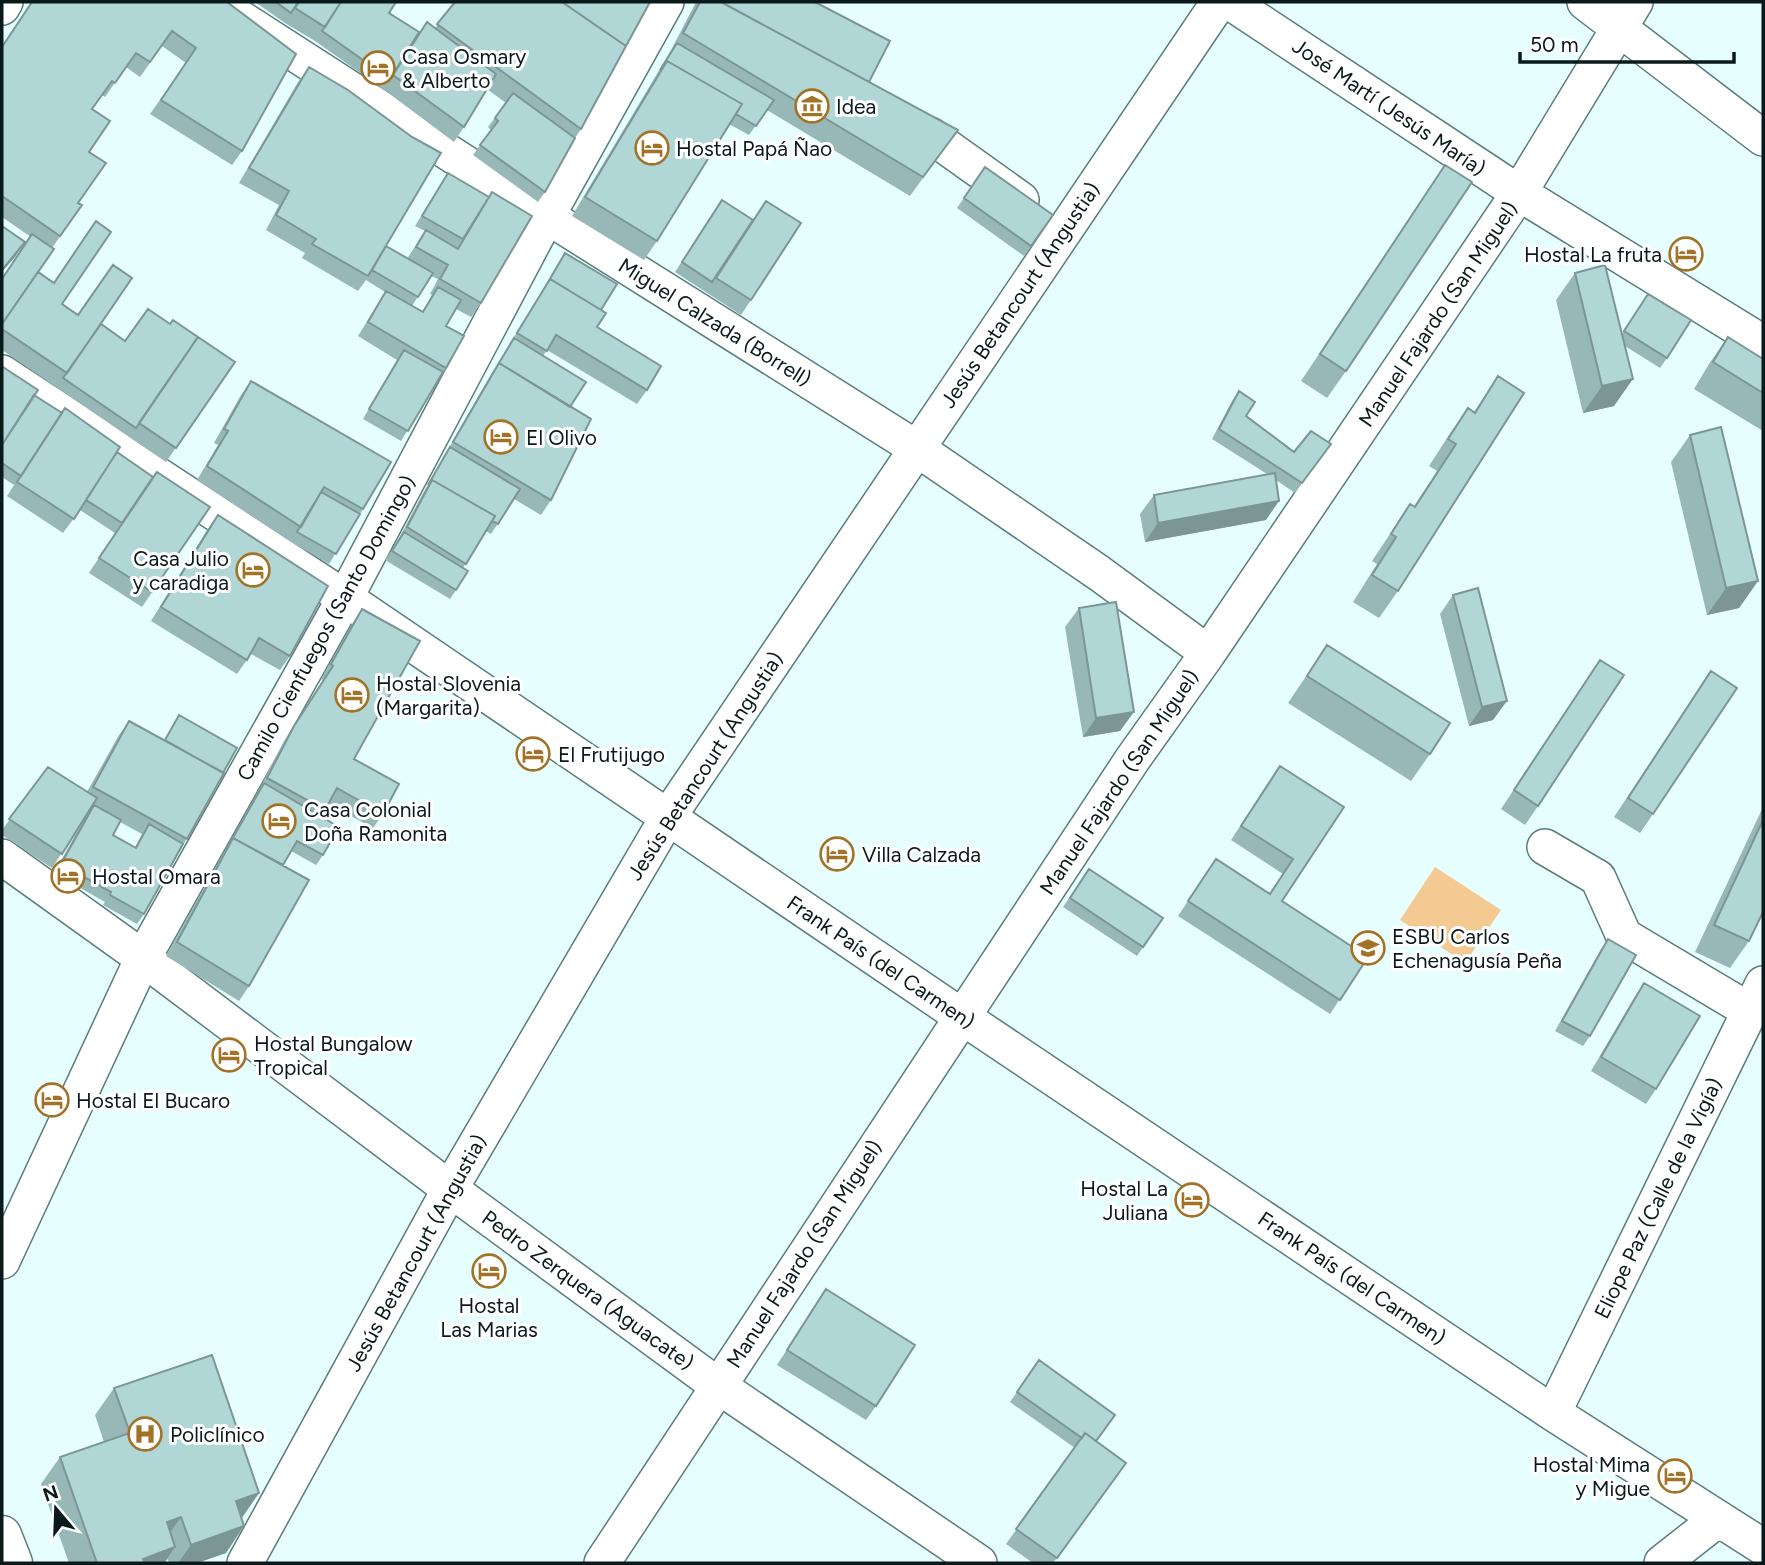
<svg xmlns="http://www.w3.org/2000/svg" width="1765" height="1565" font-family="Figtree,sans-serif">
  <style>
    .garden { fill: #f4ca92 }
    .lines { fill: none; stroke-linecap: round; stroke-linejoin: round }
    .minor-casing { stroke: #597c7c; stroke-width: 38 }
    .major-casing { stroke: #597c7c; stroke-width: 41 }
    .minor { stroke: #fff; stroke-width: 35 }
    .major { stroke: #fff; stroke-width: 38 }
    .wall { fill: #97b8b7; fill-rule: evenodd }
    .shaded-wall { fill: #7b9695 }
    .building { fill: #b0d6d5; stroke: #7b9695; stroke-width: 2 }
    .labels { text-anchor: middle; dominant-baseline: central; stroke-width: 6; stroke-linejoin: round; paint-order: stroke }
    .poi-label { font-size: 21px; fill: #0a1919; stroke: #fff; text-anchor: start }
    .street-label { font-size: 21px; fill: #0a1919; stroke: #fff }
  </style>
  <rect width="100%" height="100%" fill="#e7fefe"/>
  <path class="garden" d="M1435 867 1501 910 1465 963 1400 920Z"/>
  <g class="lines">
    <defs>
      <path id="minor" d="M215 2 547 216 916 448 1099 573 1208 653
        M1230 2 1519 193 1763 343
        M1585 2 1763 138
        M2 7 5 2
        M930 135 1021 200
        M2 373 345 598 961 1016 1553 1413 1763 1547
        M1545 847 1598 878 1624 936 1750 1011
        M2 857 143 958 450 1189 717 1385 979 1563
        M2 1261 143 958 345 598 547 216 666 2
        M1553 1413 1763 984
        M245 1563 450 1189 668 817 1219 2
        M602 1563 1132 760 1208 653 1519 193 1635 2
        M1662 1563 1718 1519"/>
      <path id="major" d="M2 1535 13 1563"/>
    </defs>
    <use href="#minor" class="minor-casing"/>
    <use href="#major" class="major-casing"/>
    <use href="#minor" class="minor"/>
    <use href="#major" class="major"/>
  </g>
  <path class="wall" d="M227 2 242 151 232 165 150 114 186 63 162 46 140 77 126 67 105 97 102 95 92 109 89 152 78 203 82 205 52 248 38 272 62 304 78 315 101 324 125 341 170 324 235 362 166 462 129 437 130 436 129 437 2 350V278L31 237 2 217V46Z
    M255 2H396L389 13 419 32 435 28 455 2 581 129 575 138 545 192 538 202 473 155 491 130 488 127 506 103 487 89 464 127 454 142 383 89 315 41 285 23Z
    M696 2H815L869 82 958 130 910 196 767 110 749 135 729 124 657 241 644 260 572 216 670 52Z
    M309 67 386 246 407 259 425 231 415 226 448 173 481 303 471 317 456 309 446 326V368L401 441 363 419 397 360 358 336 385 292 366 280 358 291 302 258 305 253 266 230 279 205 239 183 298 82ZM431 276 438 279 430 294 432 295 422 312 412 306Z
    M1445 165 1346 371 1327 398 1301 381Z
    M985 167 1053 215 1024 256 957 208Z
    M722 200 753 220 766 201 751 300 741 315 675 272Z
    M565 253 601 310 597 327 647 390 637 404 547 350 543 356 570 407 551 500 541 515 514 499 491 534 486 531 463 568 456 590 450 599 385 560 397 542 422 495 489 378Z
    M1575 273 1622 334 1648 294 1667 358 1660 368 1625 346 1614 406 1583 413 1556 300Z
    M1728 337 1763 359V431L1694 389 1709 364Z
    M2 368 34 395 153 477 210 507 142 607 89 573 137 500 115 533 80 510 63 533 7 496 16 482 14 485 2 477Z
    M1498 376 1398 591 1379 618 1353 602 1377 564 1372 561 1410 504 1414 506 1437 471 1429 466 1449 435 1468 408 1474 412Z
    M251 381 363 509 329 564 291 542 197 480 218 445 214 443 241 395Z
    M1239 391 1246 416 1294 452 1331 444 1295 493 1276 480 1266 520 1145 542 1140 514 1154 495 1267 474 1212 439 1232 401Z
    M1690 435 1758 581 1739 608 1707 615 1671 462Z
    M218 515 290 656 280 670 251 654 237 674 151 621 207 530Z
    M1453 595 1493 720 1469 726 1440 614Z
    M1079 608 1120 731 1083 737 1065 627Z
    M362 609 354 759 383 814 373 828 329 804 321 816 323 855 316 865 291 851 283 865 249 986 239 1001 166 956 257 793 284 741 323 680 321 679 352 624Z
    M1327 645 1430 754 1411 781 1288 703Z
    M1600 660 1538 806 1525 825 1501 809Z
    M1711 671 1653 814 1640 833 1614 817Z
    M179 715 224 773 144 914 137 924 103 905 105 902 54 873 87 814 52 868 2 835V830L48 767 87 792 119 735 129 721 164 740ZM120 822 142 834 135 847 113 835Z
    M1270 780 1344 807 1282 901 1368 957 1330 1014 1178 916 1206 874 1269 894 1283 874 1231 840Z
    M1763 807V912L1749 941 1730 968 1695 952Z
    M1089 869 1163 918 1137 956 1063 907Z
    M1608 939 1590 1036 1583 1046 1555 1031 1601 949Z
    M1644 983 1656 1089 1646 1104 1591 1071 1634 998Z
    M826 1289 876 1406 866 1420 777 1365Z
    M1039 1360 1096 1442 1126 1463 1053 1563H1033L1006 1544 1075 1448 1010 1402Z
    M114 1388 259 1493 242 1518 226 1553 197 1563H169L168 1559 164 1563H69L41 1484 60 1457 104 1442 95 1415Z"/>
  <path class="shaded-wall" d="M25 242 15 257 2 272V270Z
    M1633 379 1614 406 1583 413 1602 386Z
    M1279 501 1266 520 1145 542 1158 523Z
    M1758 581 1739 608 1707 615 1726 588Z
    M1507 701 1493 720 1469 726 1482 707Z
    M1134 712 1120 731 1083 737 1096 718Z
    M259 1493 240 1520 236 1501Z
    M181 1517 162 1544 167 1522Z
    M244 1526 226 1553 197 1563H178L191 1545Z
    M175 1547 164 1563H140L143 1559Z"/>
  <path class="building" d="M32 2H227L296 54 242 151 161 100 196 48 172 31 150 62 136 53 115 83 112 81 92 109 110 121 89 152 106 163 78 203 82 205 60 236 2 196V47Z
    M276 2H298L291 13Z
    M299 2H341L325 27 295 8Z
    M341 2H396L389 13 419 32 390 79 322 31Z
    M455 2H562L626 46 581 129 437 24Z
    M562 2H650L626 46Z
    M700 2H721L958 130 923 177 683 33Z
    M721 2H815L890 41 869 82Z
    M427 22 496 74 464 127 393 75Z
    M677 43 774 100 756 126 736 114 742 104 667 61 660 70Z
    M667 61 742 104 657 241 585 197Z
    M309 67 348 90 412 137 441 153 368 276 312 244 316 239 276 215 289 191 249 168Z
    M513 93 575 138 545 192 480 145 498 121 495 118Z
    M1445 165 1472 182 1346 371 1320 354Z
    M985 167 1053 215 1031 246 964 198Z
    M448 173 489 197 463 239 422 216Z
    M492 192 532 216 481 303 440 279 448 265 416 247 426 230 458 249Z
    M722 200 753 220 712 282 682 262Z
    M766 201 801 223 751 300 716 278Z
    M96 221 111 232 62 304 78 315 113 265 132 278 67 373 2 329V324L38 272 54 283Z
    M2 226 25 242 2 270Z
    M32 234 54 249 2 324V279Z
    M386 246 433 273 418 297 372 270Z
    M565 253 617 284 601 310 550 279 547 284Z
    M1605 265 1633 379 1602 386 1575 273Z
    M550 279 606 313 597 327 661 366 647 390 556 335 547 351 517 333Z
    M438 287 461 300 446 326 464 336 446 368 368 322 386 291 423 312Z
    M1648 294 1691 320 1667 358 1624 331Z
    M148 309 170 324 173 320 198 337 136 428 63 378 101 324 125 341Z
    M198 337 235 362 176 448 139 423Z
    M1728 337 1763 359V393L1713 362Z
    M514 338 586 382 570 407 499 363 496 368Z
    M404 350 443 372 408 431 369 409Z
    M499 363 591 419 551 500 453 442Z
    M3 367 38 390 2 445V368Z
    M1498 376 1524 393 1398 591 1372 575 1396 537 1391 534 1410 504 1415 507 1456 444 1448 439 1468 408 1475 413Z
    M251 381 391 462 363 509 324 487 301 527 207 466 228 431 224 429Z
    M1239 391 1255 402 1246 416 1294 452 1311 431 1331 444 1302 483 1219 429Z
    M34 395 62 413 21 476 2 463V445Z
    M65 408 120 447 74 519 17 482Z
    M1721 427 1758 581 1726 588 1690 435Z
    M450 447 520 489 498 524 492 521 495 516 432 480 428 485Z
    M117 452 153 477 122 523 86 500Z
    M157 472 210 507 152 592 99 558Z
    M1275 473 1279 501 1158 523 1154 495Z
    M432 480 495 516 466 564 407 527Z
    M321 492 360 514 336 554 297 532Z
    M218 515 328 586 290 656 259 638 247 660 161 607Z
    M404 532 468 571 456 590 392 551Z
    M1478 588 1507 701 1482 707 1453 595Z
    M1116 602 1134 712 1096 718 1079 608Z
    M362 609 420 641 354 759 399 784 383 814 337 788 325 810 267 778 294 726 333 666 331 664Z
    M1327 645 1450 723 1430 754 1307 676Z
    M1600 660 1624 675 1538 806 1514 790Z
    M1711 671 1737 688 1653 814 1628 798Z
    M179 715 237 748 223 773 165 740Z
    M129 721 224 773 187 839 93 787Z
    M1280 766 1344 807 1282 901 1368 957 1340 1000 1188 901 1216 859 1270 894 1293 859 1241 826Z
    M48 767 97 798 62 854 9 819Z
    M264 783 339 827 323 855 297 841 283 865 233 838 230 843Z
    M94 805 121 820 113 835 136 848 149 824 183 844 144 914 110 895 111 892 61 864Z
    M1763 820V912L1749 941 1714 925Z
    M233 838 309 880 249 986 177 942Z
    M1089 869 1163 918 1143 947 1070 898Z
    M1608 939 1636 955 1590 1036 1562 1021Z
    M1644 983 1700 1016 1656 1089 1601 1057Z
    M826 1289 915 1345 876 1406 787 1350Z
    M212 1355 259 1493 236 1501 244 1526 191 1545 181 1517 167 1522 175 1547 143 1559 145 1563H97L60 1457 130 1433 114 1388Z
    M1039 1360 1115 1415 1096 1441 1085 1433 1082 1438 1017 1392Z
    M1085 1433 1126 1463 1057 1558 1016 1529Z"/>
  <defs>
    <symbol id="hotel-ring" viewBox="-11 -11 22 22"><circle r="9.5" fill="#fff" stroke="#a27226" stroke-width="1.5"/><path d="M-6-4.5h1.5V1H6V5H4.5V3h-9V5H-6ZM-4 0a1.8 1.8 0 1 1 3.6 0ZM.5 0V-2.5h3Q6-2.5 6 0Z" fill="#a27226"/></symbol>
    <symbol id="museum-ring" viewBox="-11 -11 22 22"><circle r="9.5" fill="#fff" stroke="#a27226" stroke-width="1.5"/><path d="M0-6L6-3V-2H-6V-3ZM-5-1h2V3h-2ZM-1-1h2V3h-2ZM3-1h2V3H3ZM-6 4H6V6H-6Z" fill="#a27226"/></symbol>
    <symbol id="school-ring" viewBox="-11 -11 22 22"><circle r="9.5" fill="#fff" stroke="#a27226" stroke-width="1.5"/><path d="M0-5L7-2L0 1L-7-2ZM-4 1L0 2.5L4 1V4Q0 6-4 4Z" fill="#a27226"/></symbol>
    <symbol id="hospital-ring" viewBox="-11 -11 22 22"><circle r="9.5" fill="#fff" stroke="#a27226" stroke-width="1.5"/><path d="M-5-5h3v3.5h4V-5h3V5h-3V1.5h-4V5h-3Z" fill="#a27226"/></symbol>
  </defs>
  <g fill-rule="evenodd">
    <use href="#hotel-ring" x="359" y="49" width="38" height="38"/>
    <use href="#museum-ring" x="793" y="87" width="38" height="38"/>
    <use href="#hotel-ring" x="633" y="129" width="38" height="38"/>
    <use href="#hotel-ring" x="1667" y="235" width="38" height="38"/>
    <use href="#hotel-ring" x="482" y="418" width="38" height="38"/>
    <use href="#hotel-ring" x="234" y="551" width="38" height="38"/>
    <use href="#hotel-ring" x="333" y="676" width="38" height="38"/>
    <use href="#hotel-ring" x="514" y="735" width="38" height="38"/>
    <use href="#hotel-ring" x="260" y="802" width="38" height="38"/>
    <use href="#hotel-ring" x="818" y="835" width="38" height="38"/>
    <use href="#hotel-ring" x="49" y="857" width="38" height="38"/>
    <use href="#school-ring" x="1349" y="929" width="38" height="38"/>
    <use href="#hotel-ring" x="210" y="1036" width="38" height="38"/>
    <use href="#hotel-ring" x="33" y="1081" width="38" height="38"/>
    <use href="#hotel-ring" x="1173" y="1181" width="38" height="38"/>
    <use href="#hotel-ring" x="470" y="1252" width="38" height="38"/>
    <use href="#hospital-ring" x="126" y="1415" width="38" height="38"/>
    <use href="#hotel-ring" x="1656" y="1457" width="38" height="38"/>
  </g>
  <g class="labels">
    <g class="poi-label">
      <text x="402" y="56">Casa Osmary<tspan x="402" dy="24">&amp; Alberto</tspan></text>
      <text x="836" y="106">Idea</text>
      <text x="676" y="148">Hostal Papá Ñao</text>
      <text x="1662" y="254" text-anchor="end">Hostal La fruta</text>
      <text x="526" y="437">El Olivo</text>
      <text x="229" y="558" text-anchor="end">Casa Julio<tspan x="229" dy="24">y caradiga</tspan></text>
      <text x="376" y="683">Hostal Slovenia<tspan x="376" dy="24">(Margarita)</tspan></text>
      <text x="558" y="754">El Frutijugo</text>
      <text x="304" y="809">Casa Colonial<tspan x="304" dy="24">Doña Ramonita</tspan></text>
      <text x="862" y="854">Villa Calzada</text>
      <text x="92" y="876">Hostal Omara</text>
      <text x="1392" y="936">ESBU Carlos<tspan x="1392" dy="24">Echenagusía Peña</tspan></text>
      <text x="254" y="1043">Hostal Bungalow<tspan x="254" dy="24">Tropical</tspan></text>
      <text x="76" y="1100">Hostal El Bucaro</text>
      <text x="1168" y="1188" text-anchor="end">Hostal La<tspan x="1168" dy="24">Juliana</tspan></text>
      <text x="489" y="1305" text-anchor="middle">Hostal<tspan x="489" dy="24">Las Marias</tspan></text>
      <text x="170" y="1434">Policlínico</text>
      <text x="1650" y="1464" text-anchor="end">Hostal Mima<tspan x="1650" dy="24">y Migue</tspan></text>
    </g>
    <g class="street-label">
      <text transform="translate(1389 107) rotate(34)">José Martí (Jesús María)</text>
      <text transform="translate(1020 295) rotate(-56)">Jesús Betancourt (Angustia)</text>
      <text transform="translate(1438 314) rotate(-56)">Manuel Fajardo (San Miguel)</text>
      <text transform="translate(715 322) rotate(32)">Miguel Calzada (Borrell)</text>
      <text transform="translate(326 628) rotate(-61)">Camilo Cienfuegos (Santo Domingo)</text>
      <text transform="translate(705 766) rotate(-57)">Jesús Betancourt (Angustia)</text>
      <text transform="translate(1119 782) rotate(-56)">Manuel Fajardo (San Miguel)</text>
      <text transform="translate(881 962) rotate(34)">Frank País (del Carmen)</text>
      <text transform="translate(1658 1198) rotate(-64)">Eliope Paz (Calle de la Vigía)</text>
      <text transform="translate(416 1253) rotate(-61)">Jesús Betancourt (Angustia)</text>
      <text transform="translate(804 1254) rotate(-57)">Manuel Fajardo (San Miguel)</text>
      <text transform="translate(1352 1278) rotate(34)">Frank País (del Carmen)</text>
      <text transform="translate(588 1290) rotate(36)">Pedro Zerquera (Aguacate)</text>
    </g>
  </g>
  <rect width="1765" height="1565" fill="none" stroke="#0a1919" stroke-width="7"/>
  <g transform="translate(56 1509) rotate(341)" stroke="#ffffff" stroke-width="5" paint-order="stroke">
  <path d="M0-5L12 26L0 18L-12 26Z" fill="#0a1919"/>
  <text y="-10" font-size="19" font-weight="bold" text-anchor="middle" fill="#0a1919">N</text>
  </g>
  <path d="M1520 52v10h214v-10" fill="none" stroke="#0a1919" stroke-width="3.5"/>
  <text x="1530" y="52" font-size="21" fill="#0a1919" stroke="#ffffff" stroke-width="5" paint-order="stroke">50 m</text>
</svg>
